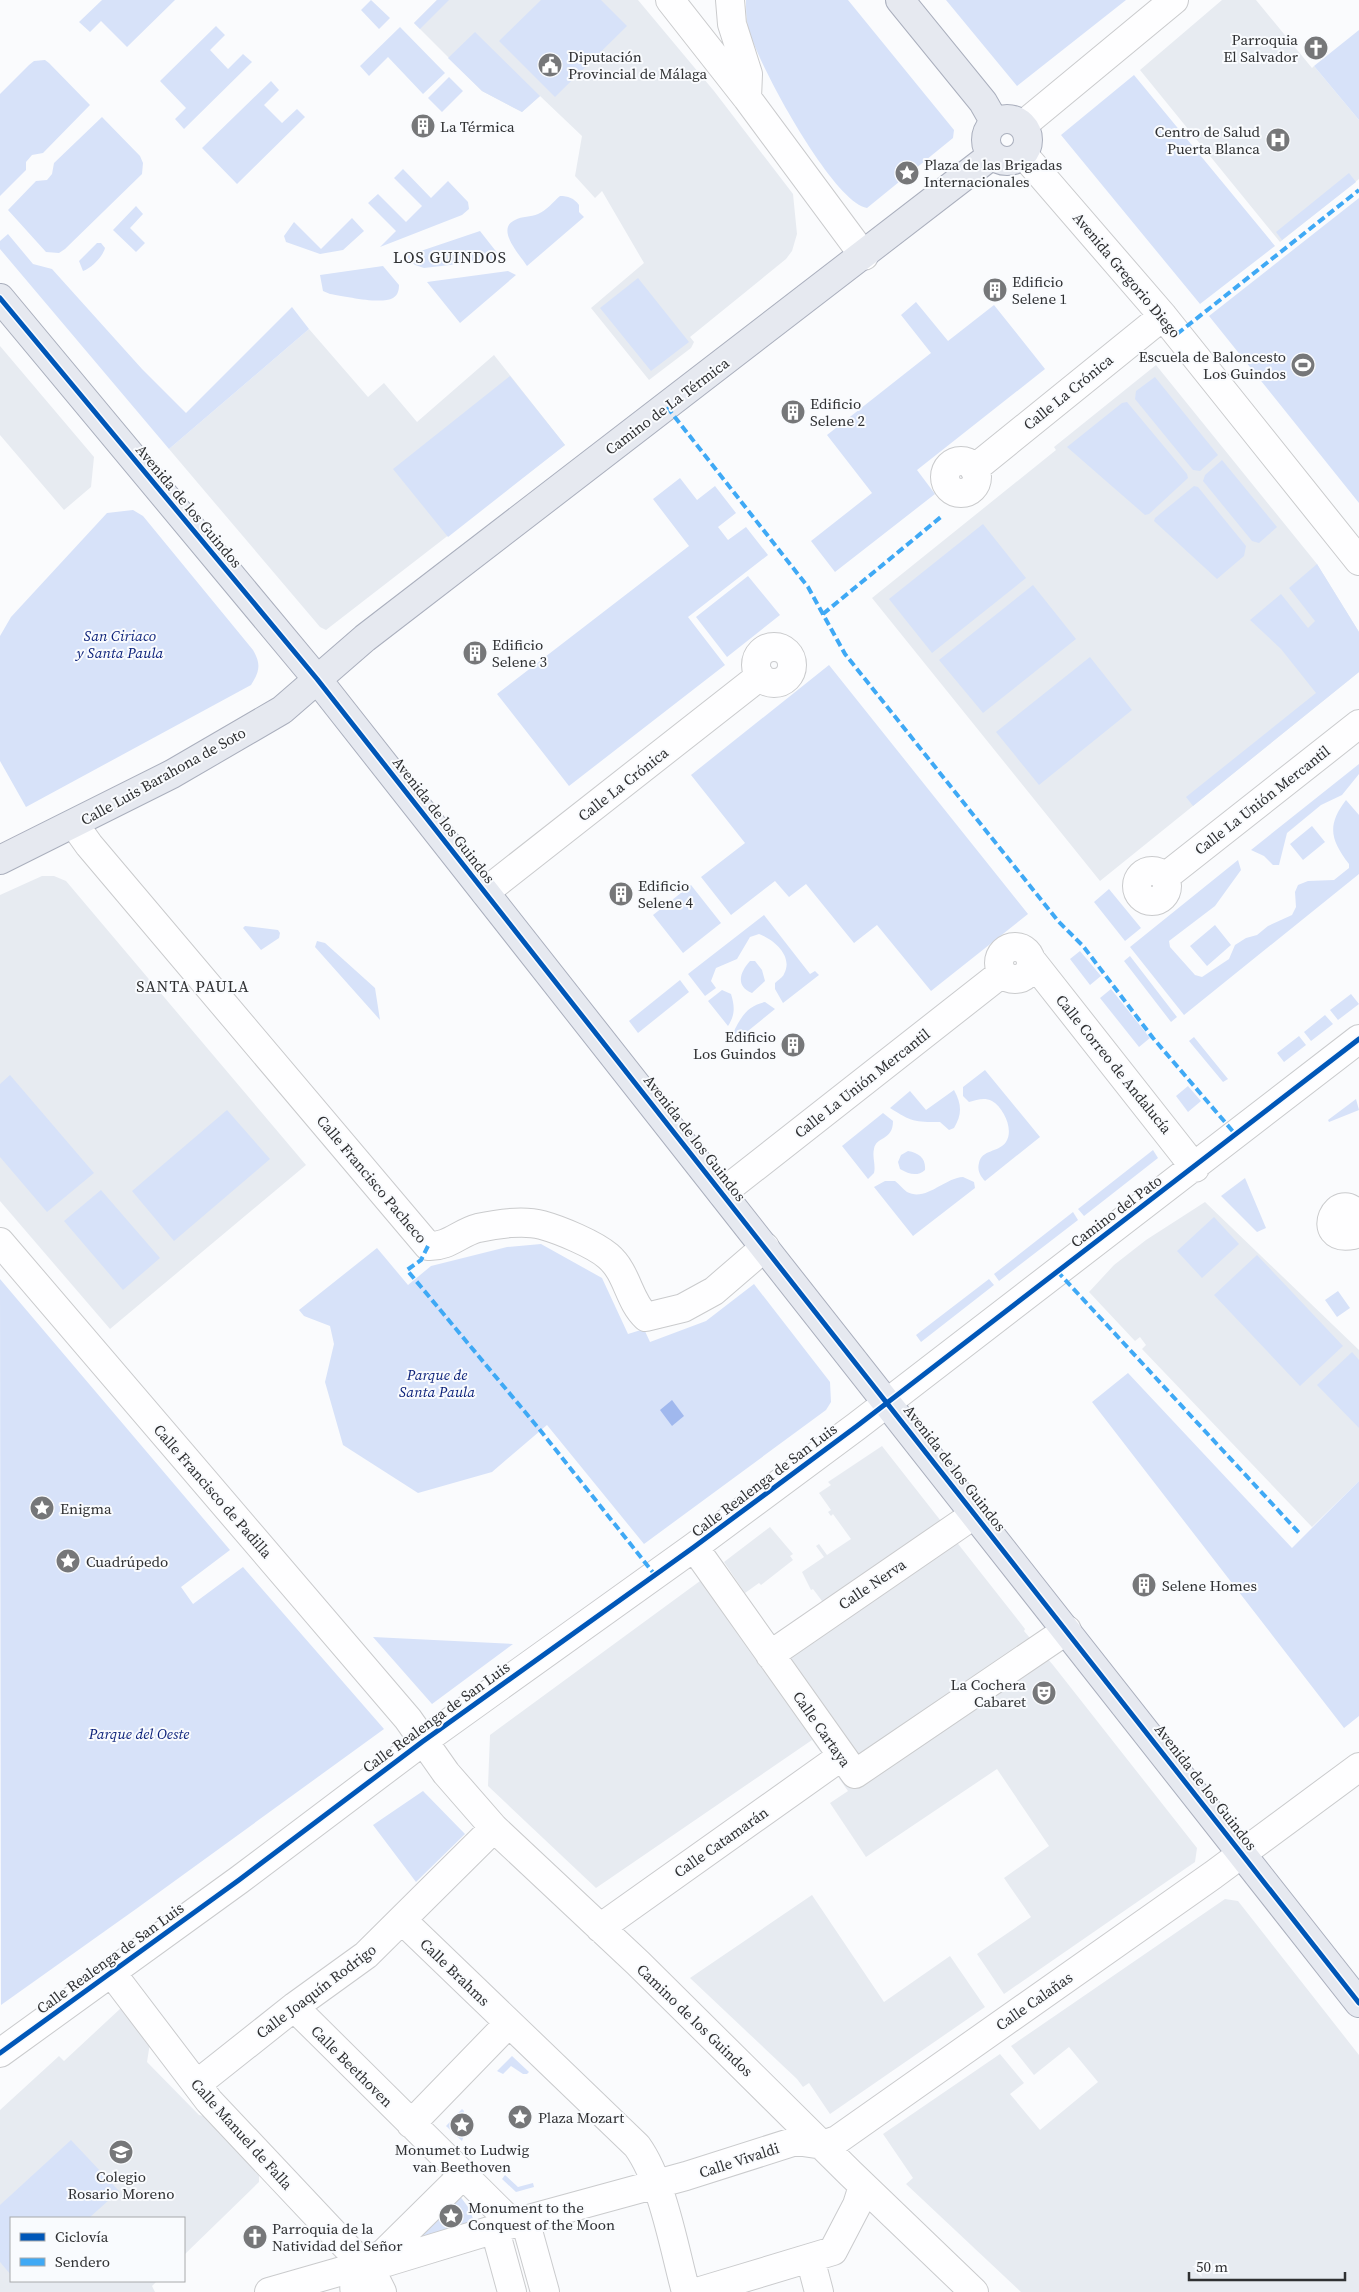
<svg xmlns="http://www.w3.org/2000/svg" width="1359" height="2292" font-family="'Source Serif 4',serif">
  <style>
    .built { fill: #e7ebf1 }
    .green { fill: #d7e2f9 }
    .water { fill: #a0b8ee }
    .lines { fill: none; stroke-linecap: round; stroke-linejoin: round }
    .minor-casing { stroke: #cacbcd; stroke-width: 30 }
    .major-casing { stroke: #aaafbd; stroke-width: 30 }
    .minor { stroke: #fefeff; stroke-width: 28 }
    .major { stroke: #e6e9f0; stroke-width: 28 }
    .quiet { stroke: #3fa9f5; stroke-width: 4; stroke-dasharray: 8 4; stroke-linecap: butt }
    .cycleway-casing { stroke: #f9fbfe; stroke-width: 8 }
    .cycleway { stroke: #0057b8; stroke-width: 5 }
    .labels { text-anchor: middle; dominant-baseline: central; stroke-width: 4; stroke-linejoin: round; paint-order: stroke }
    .poi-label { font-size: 15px; fill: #2f3032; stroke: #f9fbfe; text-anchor: start }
    .street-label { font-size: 15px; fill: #2f3032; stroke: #f9fbfe }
    .park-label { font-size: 15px; font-style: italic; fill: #091f78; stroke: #f9fbfe }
    .neighbourhood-label { font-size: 16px; letter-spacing: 1px; fill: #2f3032; stroke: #f9fbfe }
  </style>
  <rect width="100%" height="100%" fill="#fafbfd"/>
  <path class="built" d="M437 0H638L714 91 793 194 797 234 792 251 786 259 690 337 694 342 691 348 649 380 591 308 644 263 602 191 595 198 575 176 582 136 540 96 522 112 482 91 414 23Z
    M1222 0H1256L1312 68 1314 66 1359 120V179L1280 242 1140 70Z
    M309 329 368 397 384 383 417 422 494 355 565 445 326 630 320 627 169 449Z
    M0 346 94 457 91 487 64 510 0 435Z
    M1156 365 1317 564 1359 632V672L1100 881 872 598 1056 450 1054 447Z
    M42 876H54L66 881 306 1165 110 1329 0 1201V895Z
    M1205 1202 1359 1350V1481L1312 1527 1142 1349 1146 1345 1140 1337 1135 1341 1089 1292 1114 1265 1146 1240Z
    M882 1446 944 1525 825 1605 813 1589 811 1590 802 1572 824 1557 816 1546 819 1544 827 1555 851 1539 833 1514 831 1516 828 1512 831 1510 819 1493 831 1485 828 1482Z
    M770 1527 793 1554 790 1556 793 1560 761 1585 759 1583 745 1593 724 1562Z
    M955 1540 1025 1629 1024 1631 1053 1665 1197 1848 1195 1862 1004 1994 977 1954 1031 1917 1004 1878 1049 1846 997 1769 866 1857 830 1803 848 1791 812 1740 596 1888 488 1786 490 1735 700 1581H704L764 1669Z
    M812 1895 884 2002 950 1956 985 2007 830 2114 809 2083 803 2087 797 2079 690 1978Z
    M1225 1899 1238 1901 1359 2055V2292H1021L906 2184 913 2178 883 2134 1000 2054 1024 2083 1010 2094 1040 2130 1098 2082 1069 2047 1034 2075 1011 2046Z
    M121 2008 150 2043 147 2062 199 2115 211 2118 259 2172V2182L184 2255V2218H11V2281H157L152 2286 155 2292H0V2110L59 2056 64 2061Z"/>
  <path class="green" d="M102 0H175L127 47 101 21 90 32 79 22Z
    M371 0 390 18 379 29 361 10Z
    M437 0H449L420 29 414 23Z
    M541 0H601L627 26 555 97 499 41Z
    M746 0H848L954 130 953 138 867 208C833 203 756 61 748 27 746 18 746 9 746 0Z
    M946 0H1126L1017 86Z
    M216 26 225 35 210 50 228 69 243 54 252 62 184 129 175 119 186 108 160 81Z
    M400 27 445 73 423 94 388 57 369 76 360 66Z
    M1359 30V120L1314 66Z
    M475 32 540 96 522 112 482 91 448 58Z
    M45 60 49 63 90 105 43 153 32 155 26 162V170L0 196V94L29 65 34 61Z
    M1134 75 1275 246 1200 304 1061 135Z
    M449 77 463 91 442 112 428 98Z
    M271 81 279 90 264 105 282 123 297 109 305 117 237 184 202 148Z
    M102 117 140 156 143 163 142 174 65 249 59 253 46 252 8 210 36 181 47 180 52 174 54 163Z
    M403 169 431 198 448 181 468 202 469 209 462 215 380 247 396 231 368 203 378 194 406 222 422 206 394 178Z
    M1349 173 1356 182 1282 240 1276 232Z
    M560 196C568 196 574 198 579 205V212L584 217 527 266C520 255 495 229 515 220 522 216 531 217 538 214 546 211 553 202 560 196Z
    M1359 198V503L1209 316Z
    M136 206 143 214 130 228 145 243 136 252 113 230Z
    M352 218 364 231 343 250 320 254 286 242 284 236 294 222 321 249Z
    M480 231 502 259 424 268 415 265 406 256Z
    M8 234 33 264 52 269 142 369 186 413 292 307 309 329 169 449 0 249V241Z
    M97 243H101L105 248C103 256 92 268 83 271L79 261Z
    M383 266 399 285C399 290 398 295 393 298 381 305 344 296 330 294L323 291 320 275Z
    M508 271 516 275 460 323 427 282Z
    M638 278 689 342 651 371 600 308Z
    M916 302 948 341 994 305 1045 369 917 470 935 494 835 572 811 541 872 493 827 435 931 353 901 315Z
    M510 376 565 445 448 537 393 469Z
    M1155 377 1218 455 1200 471 1193 470 1135 399 1136 391Z
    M1127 402 1187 474 1188 478 1149 514 1145 515 1067 447 1122 403Z
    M1222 460 1277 527 1259 543 1252 541 1203 481 1205 475Z
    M680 478 697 500 715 486 736 513 718 527 728 540 746 527 768 555 688 617 725 665 569 786 497 694 689 546 653 499Z
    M1194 486 1198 487 1246 546 1244 556 1217 579 1154 521 1155 518Z
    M133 510 143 516 253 650C261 664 260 671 251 685L26 807 0 761V636L11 617 107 513Z
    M983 524 1026 578 932 653 889 599Z
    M1317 564 1359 632V672L1193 806 1186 797 1316 693 1281 649 1250 620 1281 594 1308 628 1315 621 1289 588Z
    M748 576 780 615 727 657 696 617Z
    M1033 585 1076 639 983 713 939 660Z
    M1090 657 1132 710 1039 785 996 732Z
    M829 665 1028 914 931 991 877 925 854 943 806 884 789 897 775 881 731 915 701 877 745 843 691 775Z
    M1359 764V774L1342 795 1321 805 1287 833 1279 865H1273L1264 856 1251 850Z
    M1346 800 1359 815V874L1184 1015 1130 947 1238 860 1241 870 1215 906 1169 941 1170 947 1195 975 1202 977 1229 959 1235 945 1246 938 1257 935 1268 926 1292 915 1296 907 1295 892 1298 885 1308 881 1334 880 1349 868V864C1330 839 1327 825 1346 800Z
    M1312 826 1325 842 1303 860 1290 844Z
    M691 885 721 923 683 953 653 915Z
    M1109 889 1141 928 1125 941 1094 902Z
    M764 915 810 974 815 971 819 975 783 1003 775 989V983C778 980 783 977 784 974 794 956 773 939 759 934L750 937 737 959 716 968 711 981 716 988 705 996 688 974Z
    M1215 925 1231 945 1207 966 1190 946Z
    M245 926 278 930 280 933 279 938 261 950 243 928Z
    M317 941 325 943 375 988 380 1020 315 947Z
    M1080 951 1101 976 1090 985 1070 959Z
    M1130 956 1177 1017 1171 1022 1124 961Z
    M750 961H755L762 970 765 981 752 993C735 986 740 972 750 961Z
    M680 980 689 992 638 1033 629 1021Z
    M1111 989 1150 1038 1139 1047 1100 998Z
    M722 990 731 994C735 1007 735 1015 728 1026L708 1001Z
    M1351 994 1359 1004 1338 1020 1330 1010Z
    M765 1002 775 1009 738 1039 733 1033C741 1017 747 1006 765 1002Z
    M1325 1015 1333 1024 1311 1041 1304 1032Z
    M1299 1036 1306 1045 1284 1062 1277 1053Z
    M1194 1037 1228 1079 1223 1082 1189 1041Z
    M985 1070 1040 1137 985 1181C980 1176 977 1170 979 1163 982 1149 998 1153 1006 1142 1014 1130 1004 1108 992 1101 984 1097 977 1100 969 1102L963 1096V1087Z
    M10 1075 94 1173 47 1212 0 1157V1084Z
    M1188 1086 1201 1101 1188 1112 1176 1096Z
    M954 1090C962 1105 962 1114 954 1128L949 1130 940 1122C914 1122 912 1122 890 1108L910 1091 926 1110Z
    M1356 1099 1359 1110 1329 1122 1328 1120Z
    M227 1110 270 1159 174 1241 132 1191Z
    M883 1113 893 1121C893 1141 876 1136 874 1149 872 1157 876 1165 874 1173L868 1179 842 1146Z
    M1153 1150 1158 1158 1084 1216 1078 1209Z
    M908 1151C919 1153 926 1158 925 1170 917 1177 909 1174 900 1169L898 1162 901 1155Z
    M963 1177 974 1182 975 1188 913 1236 874 1187 885 1181H895C899 1184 903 1189 907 1192 926 1202 944 1178 963 1177Z
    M1245 1178 1266 1228 1257 1232 1221 1196Z
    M101 1190 160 1258 123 1290 64 1221Z
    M1073 1212 1078 1220 999 1281 994 1274Z
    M1214 1217 1239 1244 1202 1278 1177 1251Z
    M541 1244 602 1278 628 1334 644 1329 650 1342 706 1321 754 1284 830 1382 831 1402 826 1410 644 1544 547 1425 492 1472 418 1493 343 1445 325 1382 334 1344 330 1326 304 1316 299 1310 377 1248 408 1285 431 1266 507 1247Z
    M1257 1255 1343 1346 1300 1386 1214 1295Z
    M0 1279 230 1550 181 1587 193 1604 243 1567 384 1729 136 1909 1 2005Z
    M989 1279 994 1285 921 1342 916 1335Z
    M1338 1291 1350 1308 1337 1317 1325 1300Z
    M1352 1352 1359 1360V1428L1317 1385Z
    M1128 1373 1292 1548 1359 1481V1716L1344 1728 1092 1402Z
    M373 1637 513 1644 432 1704Z
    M423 1791 465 1834 416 1882 373 1825Z
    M512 2056 529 2072 527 2074H523L511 2066 503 2074 497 2071Z
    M462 2109 464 2111 462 2119 465 2125 461 2131 464 2135 462 2141 446 2126Z
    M71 2140 119 2191 89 2218H11V2275L0 2262V2205Z
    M505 2175 518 2187 533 2183 534 2187 516 2192 502 2179Z
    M457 2192 468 2207 475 2223 409 2242Z"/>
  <path class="water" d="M672 1400 684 1416 672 1426 660 1410Z"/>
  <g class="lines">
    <defs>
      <path id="minor" d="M670 0 747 98 864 256
        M730 0 732 24 748 74 747 98
        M1023 125 1174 0
        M1023 154 1163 316 1359 561
        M945 477a16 16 0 1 1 32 0a16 16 0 1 1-32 0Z
        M974 469 1163 316
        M756 665a18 18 0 1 1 36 0a18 18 0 1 1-36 0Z
        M74 824 89 845 428 1246C449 1247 459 1233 478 1228 496 1224 524 1220 542 1225 560 1230 594 1244 608 1256 628 1273 628 1300 646 1317L683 1308 714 1291 765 1247
        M1137 886a15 15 0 1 1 30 0a15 15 0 1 1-30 0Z
        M1165 877 1359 724
        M485 892 760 676
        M999 963a16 16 0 1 1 32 0a16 16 0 1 1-32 0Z
        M1032 961 1195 1168
        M722 1193 1002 973
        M1359 1218C1338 1184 1312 1243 1353 1235L1359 1224
        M0 1242 408 1719 446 1773 494 1828 638 1963 850 2173 974 2292
        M694 1547 855 1774 1067 1630
        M770 1655 975 1514
        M402 1920 637 2146C663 2182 674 2248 686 2292
        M600 1928 842 1756
        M111 1972 209 2101 374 2276 382 2292
        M294 2007 513 2224
        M0 2053 239 1880 422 1742 694 1547 857 1426 1359 1039
        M197 2084 294 2007 366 1955 494 1828
        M411 2124 508 2024
        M525 2220 545 2292
        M495 2230 512 2292
        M810 2258 819 2292
        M371 2261 385 2252 464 2174
        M269 2292 363 2265 387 2262 525 2220 686 2176 796 2141 823 2145 837 2140 1213 1875 1359 1767
        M355 2292C352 2283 359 2273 363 2265
        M697 2292 833 2251 857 2205 863 2186"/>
      <path id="major" d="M900 0 983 102 995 123
        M986 140a21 21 0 1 1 42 0a21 21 0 1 1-42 0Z
        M0 298 317 679 1359 2003
        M0 860 172 774 282 710 365 638 992 155"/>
    </defs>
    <use href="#minor" class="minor-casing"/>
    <use href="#major" class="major-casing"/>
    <use href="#minor" class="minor"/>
    <use href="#major" class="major"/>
    <path class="quiet" d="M1177 334 1359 190
      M667 407 808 587 845 654 1058 921 1083 946 1153 1038 1236 1135
      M823 614 942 516
      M428 1246 421 1260 407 1270 540 1430 655 1575
      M1057 1271 1301 1535"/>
    <defs>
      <path id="cycleway" d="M0 298 317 679 1359 2003
        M0 2053 239 1880 422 1742 694 1547 857 1426 1359 1039"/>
    </defs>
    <use href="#cycleway" class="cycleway-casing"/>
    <use href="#cycleway" class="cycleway"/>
  </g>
  <defs>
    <symbol id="church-disc" viewBox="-11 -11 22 22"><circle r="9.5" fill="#767779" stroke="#f9fbfe"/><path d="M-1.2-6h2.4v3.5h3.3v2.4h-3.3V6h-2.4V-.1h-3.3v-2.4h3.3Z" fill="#fff"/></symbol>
    <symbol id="civic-disc" viewBox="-11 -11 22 22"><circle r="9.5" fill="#767779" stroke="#f9fbfe"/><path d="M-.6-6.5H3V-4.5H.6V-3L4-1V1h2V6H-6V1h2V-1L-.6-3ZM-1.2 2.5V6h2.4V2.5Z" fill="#fff"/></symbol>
    <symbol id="building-disc" viewBox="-11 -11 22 22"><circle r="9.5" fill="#767779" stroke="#f9fbfe"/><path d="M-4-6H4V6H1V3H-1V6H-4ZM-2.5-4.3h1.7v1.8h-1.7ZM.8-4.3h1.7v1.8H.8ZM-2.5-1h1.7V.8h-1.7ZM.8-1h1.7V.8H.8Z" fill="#fff"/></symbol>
    <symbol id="hospital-disc" viewBox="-11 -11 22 22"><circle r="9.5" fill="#767779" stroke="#f9fbfe"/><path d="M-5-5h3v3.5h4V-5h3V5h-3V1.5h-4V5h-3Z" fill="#fff"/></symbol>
    <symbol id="sight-disc" viewBox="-11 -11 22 22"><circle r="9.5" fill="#767779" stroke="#f9fbfe"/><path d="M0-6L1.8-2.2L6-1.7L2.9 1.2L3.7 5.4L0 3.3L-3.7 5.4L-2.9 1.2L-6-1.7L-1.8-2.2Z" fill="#fff"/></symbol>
    <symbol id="stadium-disc" viewBox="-11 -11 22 22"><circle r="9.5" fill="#767779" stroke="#f9fbfe"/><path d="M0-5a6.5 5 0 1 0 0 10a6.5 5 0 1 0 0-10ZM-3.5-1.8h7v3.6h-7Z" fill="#fff"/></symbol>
    <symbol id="theatre-disc" viewBox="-11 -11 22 22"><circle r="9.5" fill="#767779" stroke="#f9fbfe"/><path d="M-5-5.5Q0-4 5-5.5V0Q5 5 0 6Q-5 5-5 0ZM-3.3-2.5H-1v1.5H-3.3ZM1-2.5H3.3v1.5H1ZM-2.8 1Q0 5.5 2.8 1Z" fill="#fff"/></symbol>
    <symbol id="school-disc" viewBox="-11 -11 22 22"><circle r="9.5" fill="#767779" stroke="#f9fbfe"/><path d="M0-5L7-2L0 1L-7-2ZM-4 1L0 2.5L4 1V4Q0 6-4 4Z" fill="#fff"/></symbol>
  </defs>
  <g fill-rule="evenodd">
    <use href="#church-disc" x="1302" y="34" width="28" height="28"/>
    <use href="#civic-disc" x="536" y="51" width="28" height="28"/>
    <use href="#building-disc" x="409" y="112" width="28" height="28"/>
    <use href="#hospital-disc" x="1264" y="126" width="28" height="28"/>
    <use href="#sight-disc" x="893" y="159" width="28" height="28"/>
    <use href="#building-disc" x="981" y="276" width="28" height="28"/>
    <use href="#stadium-disc" x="1289" y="351" width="28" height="28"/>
    <use href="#building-disc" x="779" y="398" width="28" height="28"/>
    <use href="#building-disc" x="461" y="639" width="28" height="28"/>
    <use href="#building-disc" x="607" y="880" width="28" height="28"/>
    <use href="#building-disc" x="779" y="1031" width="28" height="28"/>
    <use href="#sight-disc" x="28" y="1494" width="28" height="28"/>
    <use href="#sight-disc" x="54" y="1547" width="28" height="28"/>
    <use href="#building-disc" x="1130" y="1571" width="28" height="28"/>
    <use href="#theatre-disc" x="1030" y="1679" width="28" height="28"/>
    <use href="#sight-disc" x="506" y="2103" width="28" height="28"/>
    <use href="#sight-disc" x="448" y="2111" width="28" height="28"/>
    <use href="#school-disc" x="107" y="2138" width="28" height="28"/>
    <use href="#sight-disc" x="437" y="2202" width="28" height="28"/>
    <use href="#church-disc" x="241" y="2223" width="28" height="28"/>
  </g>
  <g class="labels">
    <g class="poi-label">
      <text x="1298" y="39" text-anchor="end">Parroquia<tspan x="1298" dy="17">El Salvador</tspan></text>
      <text x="568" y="56">Diputación<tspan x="568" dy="17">Provincial de Málaga</tspan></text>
      <text x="440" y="126">La Térmica</text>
      <text x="1260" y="131" text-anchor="end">Centro de Salud<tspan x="1260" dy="17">Puerta Blanca</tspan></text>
      <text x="924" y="164">Plaza de las Brigadas<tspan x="924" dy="17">Internacionales</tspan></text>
      <text x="1012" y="281">Edificio<tspan x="1012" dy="17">Selene 1</tspan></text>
      <text x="1286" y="356" text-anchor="end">Escuela de Baloncesto<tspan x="1286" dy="17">Los Guindos</tspan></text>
      <text x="810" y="403">Edificio<tspan x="810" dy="17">Selene 2</tspan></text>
      <text x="492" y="644">Edificio<tspan x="492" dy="17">Selene 3</tspan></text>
      <text x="638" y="885">Edificio<tspan x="638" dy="17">Selene 4</tspan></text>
      <text x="776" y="1036" text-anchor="end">Edificio<tspan x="776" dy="17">Los Guindos</tspan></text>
      <text x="60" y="1508">Enigma</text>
      <text x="86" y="1561">Cuadrúpedo</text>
      <text x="1162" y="1585">Selene Homes</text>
      <text x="1026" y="1684" text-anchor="end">La Cochera<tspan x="1026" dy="17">Cabaret</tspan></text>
      <text x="538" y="2117">Plaza Mozart</text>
      <text x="462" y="2149" text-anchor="middle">Monumet to Ludwig<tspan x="462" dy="17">van Beethoven</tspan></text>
      <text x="121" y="2176" text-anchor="middle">Colegio<tspan x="121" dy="17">Rosario Moreno</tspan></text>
      <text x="468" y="2207">Monument to the<tspan x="468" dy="17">Conquest of the Moon</tspan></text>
      <text x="272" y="2228">Parroquia de la<tspan x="272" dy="17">Natividad del Señor</tspan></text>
    </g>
    <g class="street-label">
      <text transform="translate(1127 275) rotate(50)">Avenida Gregorio Diego</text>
      <text transform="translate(1068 392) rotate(-39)">Calle La Crónica</text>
      <text transform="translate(667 406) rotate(-37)">Camino de La Térmica</text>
      <text transform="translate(189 506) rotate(50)">Avenida de los Guindos</text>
      <text transform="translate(163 776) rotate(-29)">Calle Luis Barahona de Soto</text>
      <text transform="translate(623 784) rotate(-38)">Calle La Crónica</text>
      <text transform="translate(1262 800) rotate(-38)">Calle La Unión Mercantil</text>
      <text transform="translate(444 820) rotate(52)">Avenida de los Guindos</text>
      <text transform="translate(1114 1064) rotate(51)">Calle Correo de Andalucía</text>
      <text transform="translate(862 1083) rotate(-38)">Calle La Unión Mercantil</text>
      <text transform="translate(695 1138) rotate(52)">Avenida de los Guindos</text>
      <text transform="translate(372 1179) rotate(50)">Calle Francisco Pacheco</text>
      <text transform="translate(1116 1211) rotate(-37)">Camino del Pato</text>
      <text transform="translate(955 1468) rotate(52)">Avenida de los Guindos</text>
      <text transform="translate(764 1480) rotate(-37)">Calle Realenga de San Luis</text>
      <text transform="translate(213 1491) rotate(49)">Calle Francisco de Padilla</text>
      <text transform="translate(872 1584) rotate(-34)">Calle Nerva</text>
      <text transform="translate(436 1717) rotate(-36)">Calle Realenga de San Luis</text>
      <text transform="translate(822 1729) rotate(55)">Calle Cartaya</text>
      <text transform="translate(1206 1787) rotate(52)">Avenida de los Guindos</text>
      <text transform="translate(721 1842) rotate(-35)">Calle Catamarán</text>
      <text transform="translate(110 1958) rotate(-36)">Calle Realenga de San Luis</text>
      <text transform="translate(455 1972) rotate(44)">Calle Brahms</text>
      <text transform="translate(316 1991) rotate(-37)">Calle Joaquín Rodrigo</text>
      <text transform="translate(1034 2001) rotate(-35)">Calle Calañas</text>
      <text transform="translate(695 2020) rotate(44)">Camino de los Guindos</text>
      <text transform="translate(352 2066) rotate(45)">Calle Beethoven</text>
      <text transform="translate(242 2134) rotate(48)">Calle Manuel de Falla</text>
      <text transform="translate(739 2160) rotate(-18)">Calle Vivaldi</text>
    </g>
    <g class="park-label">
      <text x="120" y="635">San Ciriaco<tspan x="120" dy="17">y Santa Paula</tspan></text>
      <text x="437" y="1374">Parque de<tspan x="437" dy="17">Santa Paula</tspan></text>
      <text x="139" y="1733">Parque del Oeste</text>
    </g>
    <g class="neighbourhood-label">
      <text x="450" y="257">LOS GUINDOS</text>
      <text x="193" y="986">SANTA PAULA</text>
    </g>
  </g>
  <rect x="10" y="2217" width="175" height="65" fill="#f9fbfe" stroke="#a8aaac"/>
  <rect x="20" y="2233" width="25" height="8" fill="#0057b8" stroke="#a8aaac"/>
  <text x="55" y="2242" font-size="15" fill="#2f3032">Ciclovía</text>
  <rect x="20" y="2258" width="25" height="8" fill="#3fa9f5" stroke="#a8aaac"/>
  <text x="55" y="2267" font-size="15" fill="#2f3032">Sendero</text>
  <path d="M1189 2272v8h156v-8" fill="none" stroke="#2f3032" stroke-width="2.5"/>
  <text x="1196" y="2272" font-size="15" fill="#2f3032" stroke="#f9fbfe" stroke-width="4" paint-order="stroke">50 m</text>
</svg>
